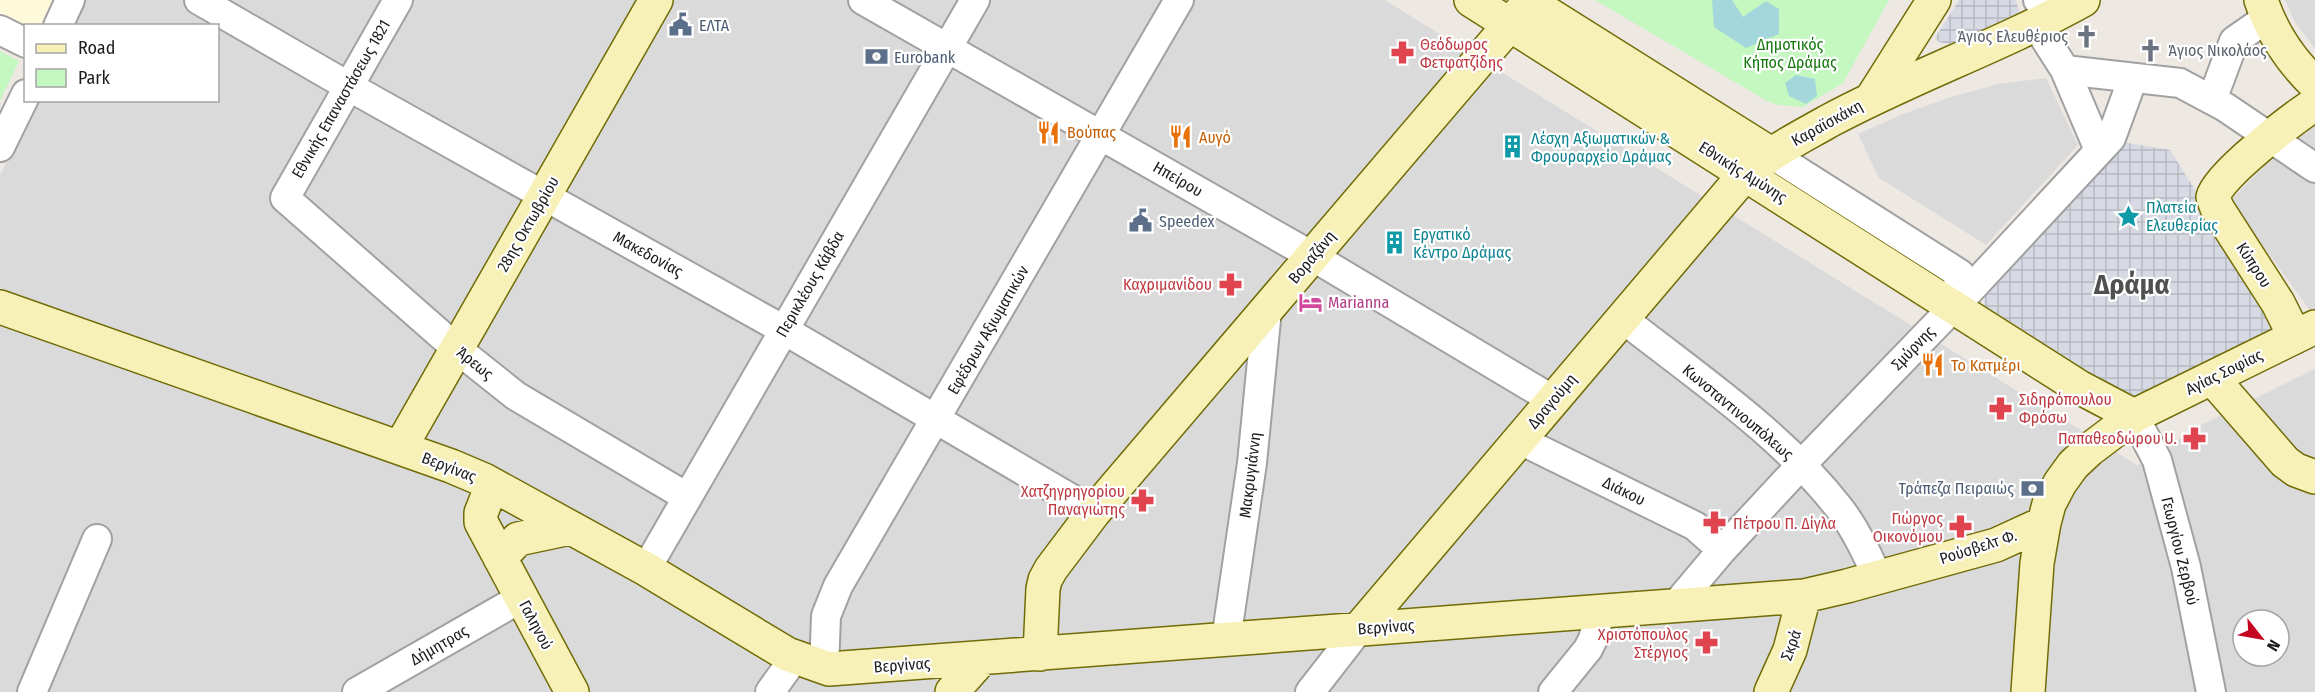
<svg xmlns="http://www.w3.org/2000/svg" width="2315" height="692" font-family="'Fira Sans Condensed',sans-serif">
  <style>
    .residential { fill: #dbdada; fill-rule: evenodd }
    .education { fill: #fef9db }
    .park { fill: #c4f8c0 }
    .plaza { fill: url(#plaza-grid) }
    .water { fill: #a4d7db }
    .lines { fill: none; stroke-linecap: round; stroke-linejoin: round }
    .street-casing { stroke: #a1a1a1; stroke-width: 32 }
    .secondary-casing { stroke: #706c07; stroke-width: 36 }
    .street { stroke: #fff; stroke-width: 28 }
    .secondary { stroke: #f8f1b7; stroke-width: 33 }
    .labels { text-anchor: middle; dominant-baseline: central; stroke-width: 4.5; stroke-linejoin: round; paint-order: stroke }
    .service-label { font-size: 16px; fill: #4e5e75; stroke: #fff; text-anchor: start }
    .worship-label { font-size: 16px; fill: #5b616d; stroke: #fff; text-anchor: end }
    .health-label { font-size: 16px; fill: #be3a42; stroke: #fff; text-anchor: end }
    .park-label { font-size: 16px; fill: #15780d; stroke: #fff }
    .street-label { font-size: 16px; fill: #1d1d1d; stroke: #fff }
    .food-label { font-size: 16px; fill: #c56008; stroke: #fff; text-anchor: start }
    .culture-label { font-size: 16px; fill: #0d838f; stroke: #fff; text-anchor: start }
    .hotel-label { font-size: 16px; fill: #b23c85; stroke: #fff; text-anchor: start }
    .town-label { font-size: 28px; font-weight: bold; fill: #505050; stroke: #fff }
  </style>
  <defs>
    <pattern id="plaza-grid" width="8" height="8" patternUnits="userSpaceOnUse" patternTransform="scale(1.5)"><rect width="8" height="8" fill="#d7d9e3"/><path d="M0 4h8M4 0v8" fill="none" stroke="#b8bac2"/></pattern>
  </defs>
  <rect width="100%" height="100%" fill="#eee8e3"/>
  <path class="residential" d="M82 0H1385L2137 465 2149 462 2191 430 2315 369V692H0V175L37 101 218 100V26L72 25ZM2243 620H2279V656H2243Z
    M2285 0H2315V49L2294 21Z
    M2046 78 2078 145 1986 245 1879 178 1858 134 1903 114 1951 97 1998 84Z
    M2315 125V317L2230 201 2276 154Z"/>
  <path class="education" d="M0 0H58L46 25 26 26 25 30 0 17Z"/>
  <path class="park" d="M1595 0H1889L1843 83 1803 107 1778 105 1767 101Z
    M0 51 19 61 0 101Z"/>
  <path class="plaza" d="M1959 0H2016L2022 21 2005 29 1948 44 1939 42 1935 38Z
    M2122 142 2170 150 2278 322 2259 345 2153 413 1984 305 1985 281Z"/>
  <path class="water" d="M1712 0H1732L1743 17 1766 1 1779 9V34L1746 48 1714 27Z
    M1796 75 1815 79 1817 96 1806 104 1789 96 1785 83Z"/>
  <g class="lines">
    <defs>
      <path id="street" d="M199 0 348 86 784 330 1094 512
        M398 0 285 198 457 349 516 396 687 497
        M863 0 1312 256 1553 400
        M2038 0 2052 17
        M58 26 70 0
        M2037 26 2065 70 2099 150
        M0 30 26 43
        M2065 70 2180 83 2225 107 2315 168
        M2212 100 2234 41 2267 18
        M0 147 26 94
        M1771 154 1960 274 1954 305
        M1622 318C1698 378 1781 433 1840 509 1856 530 1867 554 1878 578
        M2134 416 2157 460 2186 567 2211 692
        M1520 440 1695 526 1722 550
        M646 569 975 0
        M1674 607 1722 550 1801 465 1967 293 2111 138 2133 78
        M1226 640 1252 463 1267 310
        M824 669 826 616 838 586 1179 0
        M32 692 97 539
        M357 692 521 598
        M770 692 795 657
        M1310 692 1359 629
        M1553 692 1588 649 1593 639 1600 612"/>
      <path id="secondary" d="M1471 0 2079 387 2134 416
        M1526 0 1771 154
        M2261 0C2271 31 2291 61 2315 84
        M1872 98 1934 0
        M0 307 451 466 484 480 646 569 787 654 829 669 1804 596 1847 586 1996 545 2044 523
        M2295 337 2278 303 2217 208 2213 197C2217 176 2295 117 2315 104
        M2212 378 2285 462 2296 470 2315 477
        M400 448 656 0
        M492 485 481 513V522L572 692
        M500 558 518 539 570 528
        M1359 629 1746 173C1771 152 1799 138 1827 122 1910 77 2000 46 2083 0
        M1040 654 1043 589 1045 580 1051 569 1094 512 1529 2
        M952 692 981 659
        M1771 692 1790 650 1804 596
        M2028 692 2037 563 2044 523 2049 504 2060 483 2073 465 2089 450 2134 416 2315 327"/>
    </defs>
    <use href="#street" class="street-casing"/>
    <use href="#secondary" class="secondary-casing"/>
    <use href="#street" class="street"/>
    <use href="#secondary" class="secondary"/>
  </g>
  <defs>
    <symbol id="civic-bare" viewBox="-9 -9 18 18"><path d="M-.6-6.5H3V-4.5H.6V-3L4-1V1h2V6H-6V1h2V-1L-.6-3ZM-1.2 2.5V6h2.4V2.5Z" fill="#5c6f8a" stroke="#fff" stroke-width="2.5" paint-order="stroke"/></symbol>
    <symbol id="church-bare" viewBox="-9 -9 18 18"><path d="M-1.2-6h2.4v3.5h3.3v2.4h-3.3V6h-2.4V-.1h-3.3v-2.4h3.3Z" fill="#6b7280" stroke="#fff" stroke-width="2.5" paint-order="stroke"/></symbol>
    <symbol id="pharmacy-bare" viewBox="-9 -9 18 18"><path d="M-2-6h4v4h4v4h-4v4h-4v-4h-4v-4h4Z" fill="#e0444e" stroke="#fff" stroke-width="2.5" paint-order="stroke"/></symbol>
    <symbol id="bank-bare" viewBox="-9 -9 18 18"><path d="M-6-4H6V4H-6ZM0-2.3a2.3 2.3 0 1 0 0 4.6a2.3 2.3 0 1 0 0-4.6Z" fill="#5c6f8a" stroke="#fff" stroke-width="2.5" paint-order="stroke"/></symbol>
    <symbol id="restaurant-bare" viewBox="-9 -9 18 18"><path d="M-5-6h1v4h1v-4h1v4h1v-4h1v5L-1.5 .5V6h-2V.5L-5-1ZM5-6V6H3V1.5H1.5Q1.5-4 5-6Z" fill="#e8710a" stroke="#fff" stroke-width="2.5" paint-order="stroke"/></symbol>
    <symbol id="building-bare" viewBox="-9 -9 18 18"><path d="M-4-6H4V6H1V3H-1V6H-4ZM-2.5-4.3h1.7v1.8h-1.7ZM.8-4.3h1.7v1.8H.8ZM-2.5-1h1.7V.8h-1.7ZM.8-1h1.7V.8H.8Z" fill="#0f9aa8" stroke="#fff" stroke-width="2.5" paint-order="stroke"/></symbol>
    <symbol id="sight-bare" viewBox="-9 -9 18 18"><path d="M0-6L1.8-2.2L6-1.7L2.9 1.2L3.7 5.4L0 3.3L-3.7 5.4L-2.9 1.2L-6-1.7L-1.8-2.2Z" fill="#0f9aa8" stroke="#fff" stroke-width="2.5" paint-order="stroke"/></symbol>
    <symbol id="hotel-bare" viewBox="-9 -9 18 18"><path d="M-6-4.5h1.5V1H6V5H4.5V3h-9V5H-6ZM-4 0a1.8 1.8 0 1 1 3.6 0ZM.5 0V-2.5h3Q6-2.5 6 0Z" fill="#d1479c" stroke="#fff" stroke-width="2.5" paint-order="stroke"/></symbol>
  </defs>
  <g fill-rule="evenodd">
    <use href="#civic-bare" x="664" y="8" width="33" height="33"/>
    <use href="#church-bare" x="2070" y="20" width="33" height="33"/>
    <use href="#church-bare" x="2134" y="34" width="33" height="33"/>
    <use href="#pharmacy-bare" x="1386" y="36" width="33" height="33"/>
    <use href="#bank-bare" x="860" y="40" width="33" height="33"/>
    <use href="#restaurant-bare" x="1032" y="116" width="33" height="33"/>
    <use href="#restaurant-bare" x="1164" y="120" width="33" height="33"/>
    <use href="#building-bare" x="1496" y="130" width="33" height="33"/>
    <use href="#sight-bare" x="2112" y="200" width="33" height="33"/>
    <use href="#civic-bare" x="1124" y="204" width="33" height="33"/>
    <use href="#building-bare" x="1378" y="226" width="33" height="33"/>
    <use href="#pharmacy-bare" x="1214" y="268" width="33" height="33"/>
    <use href="#hotel-bare" x="1294" y="286" width="33" height="33"/>
    <use href="#restaurant-bare" x="1916" y="348" width="33" height="33"/>
    <use href="#pharmacy-bare" x="1984" y="392" width="33" height="33"/>
    <use href="#pharmacy-bare" x="2178" y="422" width="33" height="33"/>
    <use href="#bank-bare" x="2016" y="472" width="33" height="33"/>
    <use href="#pharmacy-bare" x="1126" y="484" width="33" height="33"/>
    <use href="#pharmacy-bare" x="1698" y="506" width="33" height="33"/>
    <use href="#pharmacy-bare" x="1944" y="510" width="33" height="33"/>
    <use href="#pharmacy-bare" x="1690" y="626" width="33" height="33"/>
  </g>
  <g class="labels">
    <g class="service-label">
      <text x="699" y="25">ΕΛΤΑ</text>
      <text x="894" y="57">Eurobank</text>
      <text x="1159" y="221">Speedex</text>
      <text x="2014" y="488" text-anchor="end">Τράπεζα Πειραιώς</text>
    </g>
    <g class="worship-label">
      <text x="2068" y="36">Άγιος Ελευθέριος</text>
      <text x="2168" y="50" text-anchor="start">Άγιος Νικολάος</text>
    </g>
    <g class="health-label">
      <text x="1420" y="44" text-anchor="start">Θεόδωρος<tspan x="1420" dy="18">Φετφατζίδης</tspan></text>
      <text x="1212" y="284">Καχριμανίδου</text>
      <text x="2019" y="399" text-anchor="start">Σιδηρόπουλου<tspan x="2019" dy="18">Φρόσω</tspan></text>
      <text x="2177" y="438">Παπαθεοδώρου U.</text>
      <text x="1125" y="491">Χατζηγρηγορίου<tspan x="1125" dy="18">Παναγιώτης</tspan></text>
      <text x="1943" y="518">Γιώργος<tspan x="1943" dy="18">Οικονόμου</tspan></text>
      <text x="1733" y="523" text-anchor="start">Πέτρου Π. Δίγλα</text>
      <text x="1688" y="634">Χριστόπουλος<tspan x="1688" dy="18">Στέργιος</tspan></text>
    </g>
    <g class="park-label">
      <text x="1790" y="44">Δημοτικός<tspan x="1790" dy="18">Κήπος Δράμας</tspan></text>
    </g>
    <g class="street-label">
      <text transform="translate(341 99) rotate(-60)">Εθνικής Επαναστάσεως 1821</text>
      <text transform="translate(1827 123) rotate(-29)">Καραϊσκάκη</text>
      <text transform="translate(1743 172) rotate(32)">Εθνικής Αμύνης</text>
      <text transform="translate(1178 179) rotate(30)">Ηπείρου</text>
      <text transform="translate(528 224) rotate(-60)">28ης Οκτωβρίου</text>
      <text transform="translate(648 254) rotate(29)">Μακεδονίας</text>
      <text transform="translate(1312 257) rotate(-50)">Βοραζάνη</text>
      <text transform="translate(2254 265) rotate(57)">Κύπρου</text>
      <text transform="translate(810 284) rotate(-60)">Περικλέους Κάβδα</text>
      <text transform="translate(988 330) rotate(-60)">Εφέδρων Αξιωματικών</text>
      <text transform="translate(1913 348) rotate(-46)">Σμύρνης</text>
      <text transform="translate(475 363) rotate(39)">Άρεως</text>
      <text transform="translate(2224 372) rotate(-26)">Αγίας Σοφίας</text>
      <text transform="translate(1552 401) rotate(-50)">Δραγούμη</text>
      <text transform="translate(1738 412) rotate(40)">Κωνσταντινουπόλεως</text>
      <text transform="translate(449 467) rotate(21)">Βεργίνας</text>
      <text transform="translate(1250 475) rotate(-83)">Μακρυγιάννη</text>
      <text transform="translate(1624 491) rotate(26)">Διάκου</text>
      <text transform="translate(1978 547) rotate(-18)">Ρούσβελτ Φ.</text>
      <text transform="translate(2180 551) rotate(76)">Γεωργίου Ζερβού</text>
      <text transform="translate(536 625) rotate(62)">Γαληνού</text>
      <text transform="translate(1386 627) rotate(-4)">Βεργίνας</text>
      <text transform="translate(439 645) rotate(-30)">Δήμητρας</text>
      <text transform="translate(1791 645) rotate(-70)">Σκρά</text>
      <text transform="translate(902 665) rotate(-4)">Βεργίνας</text>
    </g>
    <g class="food-label">
      <text x="1067" y="132">Βούπας</text>
      <text x="1199" y="137">Αυγό</text>
      <text x="1951" y="365">Το Κατμέρι</text>
    </g>
    <g class="culture-label">
      <text x="1531" y="138">Λέσχη Αξιωματικών &amp;<tspan x="1531" dy="18">Φρουραρχείο Δράμας</tspan></text>
      <text x="2146" y="207">Πλατεία<tspan x="2146" dy="18">Ελευθερίας</tspan></text>
      <text x="1413" y="234">Εργατικό<tspan x="1413" dy="18">Κέντρο Δράμας</tspan></text>
    </g>
    <g class="hotel-label">
      <text x="1328" y="302">Marianna</text>
    </g>
    <g class="town-label">
      <text x="2132" y="284">Δράμα</text>
    </g>
  </g>
  <rect x="24" y="24" width="195" height="78" fill="#ffffff" stroke="#a5a5a5" stroke-width="1.5"/>
  <rect x="36" y="44" width="30" height="9" fill="#f8f1b7" stroke="#a5a5a5" stroke-width="1.5"/>
  <text x="78" y="54" font-size="18" fill="#1d1d1d">Road</text>
  <rect x="36" y="69" width="30" height="18" fill="#c4f8c0" stroke="#a5a5a5" stroke-width="1.5"/>
  <text x="78" y="84" font-size="18" fill="#1d1d1d">Park</text>
  <g transform="translate(2261 638) rotate(121)"><circle r="28" fill="#ffffff" stroke="#a5a5a5" stroke-width="1.5"/>
  <path d="M0-4.5L10 22L0 15L-10 22Z" fill="#c50422"/>
  <text y="-9" font-size="16" font-weight="bold" text-anchor="middle" fill="#1d1d1d">N</text>
  </g>
</svg>
